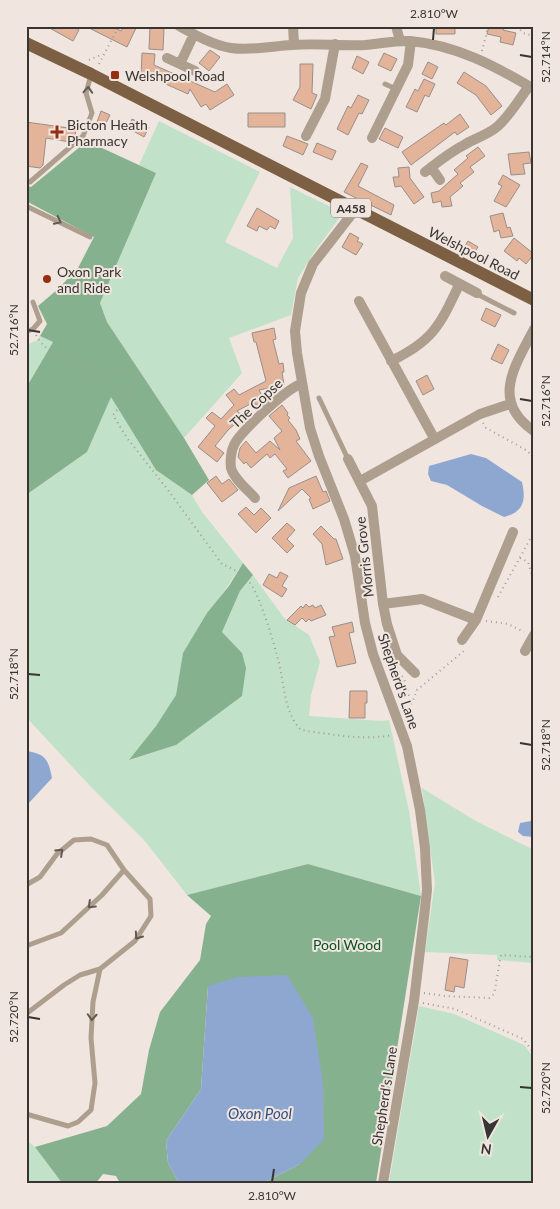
<svg xmlns="http://www.w3.org/2000/svg" width="560" height="1209" font-family="Lato,sans-serif">
  <style>
    .green { fill: #c1e1c8 }
    .forest { fill: #86b18f }
    .water { fill: #8ea7d0 }
    .building { fill: #e4b49a; stroke: #998e89 }
    .lines { fill: none; stroke-linecap: round; stroke-linejoin: round }
    .path { stroke: #a39c96; stroke-width: 2; stroke-dasharray: 1 4; stroke-linecap: butt }
    .lane { stroke: #ae9e8e; stroke-width: 5 }
    .street { stroke: #ae9e8e; stroke-width: 10 }
    .primary { stroke: #7d6043; stroke-width: 12 }
    .oneway { stroke: #615952 }
    .ticks { fill: none; stroke: #383431; stroke-width: 2 }
    .poi-dot { fill: #962e11; stroke: #f0e6df; stroke-width: 2 }
    .labels { text-anchor: middle; dominant-baseline: central; stroke-width: 4; stroke-linejoin: round; paint-order: stroke }
    .shield { fill: #f0e6df; stroke: #6f6965; stroke-width: 1 }
    .shield-label { font-size: 12px; font-weight: bold; fill: #383431 }
    .poi-label { font-size: 14px; fill: #383431; stroke: #f0e6df; text-anchor: start }
    .street-label { font-size: 14px; fill: #383431; stroke: #f0e6df }
    .park-label { font-size: 14px; fill: #074f25; stroke: #f0e6df }
    .water-label { font-size: 15px; font-style: italic; fill: #304e84; stroke: #f0e6df }
    .neatline { fill: none; stroke: #383431; stroke-width: 2 }
    .ticks-label { font-size: 12px; text-anchor: middle; fill: #383431 }
  </style>
  <rect width="100%" height="100%" fill="#f0e6df"/>
  <path class="green" d="M159 121 260 172 225 242 277 268 293 238 290 187 343 213 315 251 298 278 291 315 229 338 242 373 184 438 107 322 100 303 156 173 139 165Z
    M40 336 53 342 26 388V345L36 341Z
    M111 396 156 470 192 495 202 512 243 563 183 653 176 695 156 726 130 760 176 745 242 653 222 632 240 591 253 575 284 618 309 635 320 662 311 695 309 716 382 721 389 720 409 811 421 896 308 864 187 895 145 841 92 788 26 717V495L87 452Z
    M422 788 474 820 534 850V963L497 960V955L425 952 435 883Z
    M419 1006 454 1014 524 1045 534 1058V1183H389Z
    M26 1140 35 1147 62 1183H26Z"/>
  <path class="forest" d="M87 141 156 173 100 303 107 322 184 438 209 480 192 495 156 470 111 397 87 452 26 495V388L53 342 40 336 47 324 38 306 58 289 78 268 94 237 26 201V185L31 187Z
    M243 563 253 575 240 591 222 632 242 653 246 668 242 696 176 745 129 760 156 726 176 695 183 653 207 613 229 586Z
    M308 864 421 896 376 1183H263L300 1164 208 986 201 1089 166 1141 168 1163 179 1183H120L116 1176 103 1174 96 1183H62L35 1147 107 1126 141 1094 149 1050 160 1012 200 960 206 924 211 916 187 895Z"/>
  <path class="water" d="M471 454 486 458 522 482C526 500 524 512 504 517L482 506 447 485 431 481 428 474 429 466Z
    M26 751C46 754 48 759 52 778L28 804 26 803Z
    M531 821H534V837L523 836 518 832 520 823Z
    M287 975 313 1018 323 1084 324 1139 300 1164 263 1183H179L168 1163 166 1141 201 1089 208 986 238 977Z"/>
  <path class="building" d="M46 26H73L79 30 73 41Z
    M85 26H111L121 31 124 26H137L127 47Z
    M436 26H455V34H436Z
    M489 26H504L503 30 516 33 513 45 500 42 501 37 487 34Z
    M150 27 164 28 163 50 149 49Z
    M210 50 220 57 209 71 199 63Z
    M142 53 155 54 154 65 215 92 227 84 234 95 210 110 206 104 201 107 190 89 188 94 159 81 161 75 141 74Z
    M384 53 397 59 391 71 378 65Z
    M357 56 369 62 363 74 352 68Z
    M428 62 438 67 432 79 422 74Z
    M300 64H313L312 93 317 95 311 109 293 100 300 87Z
    M464 72 486 86 502 106 491 115 476 95 457 83Z
    M424 79 435 84 429 97 425 95 417 112 406 107 415 89 418 91Z
    M358 95 369 100 362 114 359 113 348 135 337 129 348 106 351 108Z
    M101 111 110 115 105 125 97 122Z
    M248 113H285V127H248Z
    M460 114 469 127 457 135 455 132 411 165 402 152 444 123 446 125Z
    M132 119 149 127 144 137 128 128Z
    M26 122 76 129 75 137 70 142 46 138 43 165 40 168 26 166Z
    M385 128 403 137 398 148 379 139Z
    M287 136 308 144 303 155 283 146Z
    M317 143 336 151 332 160 313 152Z
    M478 147 485 156 470 167 474 172 460 183 463 186 450 197 452 206 442 207 441 201 433 203 431 193 439 191 458 174 454 170 468 158 466 156Z
    M529 152 531 163 523 164 525 174 511 175 508 154Z
    M361 163 368 166 358 186 394 205 391 215 344 192Z
    M409 167 410 178 424 197 414 204 401 186 395 187 393 177H399L398 168Z
    M503 175 520 185 506 207 494 201 502 186 498 184Z
    M257 208 279 221 275 229 270 226 267 230 259 226 257 231 247 226Z
    M503 213 507 228 510 227 513 236 501 238 499 230 494 232 490 216Z
    M350 233 359 238 357 241 363 244 356 255 342 247Z
    M514 238 534 254 526 264 519 258 517 261 504 251Z
    M468 241 478 247 471 258 461 252Z
    M486 308 501 315 495 327 481 320Z
    M274 328 276 339 273 340 279 364 283 363 284 372H282L284 385 259 390 265 401 260 406 258 404 256 405 254 402 237 411 244 417V420L238 426 235 424 229 429 215 446 224 453 217 462 198 447 215 426 206 418 212 412 221 419 234 405 226 395 234 389 239 395 266 381 256 342H254L252 333Z
    M498 344 509 350 502 364 491 359Z
    M427 375 434 389 423 395 416 381Z
    M282 405 288 413 287 415 290 418 288 420 296 430 300 439 296 441 311 461 288 478 283 471 287 469 275 454 270 458 267 454 251 468 246 462 244 464 238 457 240 448 246 441 256 453 270 441 280 450 274 438 282 431 269 416Z
    M216 476 222 484 229 479 238 490 222 502 207 483Z
    M316 476 323 492 326 491 330 501 313 509 309 499 311 498 302 489 278 511 289 488Z
    M246 507 254 515 261 508 271 518 256 533 238 514Z
    M287 523 295 530 287 539 294 546 287 553 272 538Z
    M321 526 334 539H336L343 559 326 565 322 544 313 534Z
    M280 572 288 576 282 586 287 589 282 597 263 585 269 574 277 578Z
    M306 604 309 607 313 605 315 608 321 605 326 615 311 621 309 619 306 622 302 618 295 625 287 620 301 606 303 608Z
    M352 622 354 632 349 633 356 663 337 667 329 637 335 636 332 627Z
    M350 691H367V703H365V718H349Z
    M450 957 468 960 464 988 455 986 454 992 445 990Z"/>
  <g class="lines">
    <path class="path" d="M517 26 523 33 534 36
      M482 51 487 32 486 26
      M89 60 103 54
      M99 64 119 26
      M36 335C48 355 58 354 78 362 87 365 96 372 105 378L127 370 135 378 130 394 113 415 127 438 168 490 222 564C232 568 243 574 250 583 259 592 279 658 281 673 285 693 286 714 301 730 331 734 362 741 393 735
      M483 423 486 428 526 450 534 457
      M520 558 528 562 534 583
      M498 597 534 532
      M486 621 508 624 524 632
      M399 672 404 679 411 702
      M405 712 412 703 417 690 465 650
      M424 993 445 996 489 998 494 994 501 955 534 957
      M423 1003 455 1009 523 1039 534 1053"/>
    <path class="lane" d="M385 84 396 89
      M26 181 30 182 83 136 92 113 86 93 91 75
      M26 206 90 237
      M477 294 514 313
      M28 331 33 329 40 321 33 302
      M319 398 348 459
      M26 885 40 877 57 854 74 840 91 839 107 845 124 870 150 899 151 916 135 941 100 969 80 975 64 985 26 1014
      M26 946 61 933 102 895 124 870
      M26 1114 68 1126 78 1122 91 1110 95 1083 91 1038 93 1002 100 969"/>
    <path class="street" d="M179 26C195 35 213 45 231 48 251 51 273 46 292 45 316 43 341 46 365 45 380 44 395 40 410 41 456 45 495 66 534 89
      M293 26 294 44
      M396 26 400 41
      M194 34 180 64 195 71
      M167 58 180 64
      M306 136 325 99 335 44
      M372 138 408 65 411 41
      M431 167 440 180
      M425 172C438 162 450 152 464 145 475 138 488 135 498 126 510 115 519 100 529 86
      M355 210 313 264 301 293 295 331 297 353 310 428 319 456 344 519 355 556 365 623 373 654 407 746 420 810 425 848 427 890 424 917 414 1001 383 1183
      M445 276 477 293
      M359 301 434 438
      M534 329C515 366 490 401 534 431
      M391 361C433 341 440 325 459 285
      M348 459 372 506 383 604 387 624 397 655 415 673
      M360 481 480 414 510 404
      M255 498C248 490 234 479 231 468 230 461 231 451 234 445 240 432 289 386 302 384
      M383 604 422 599 476 620
      M462 640 476 620 513 532
      M525 651 534 635"/>
    <path class="primary" d="M26 43 91 74 534 300"/>
  </g>
  <defs><path id="oneway-chevron" d="M-2-3.5L2.5 0L-2 3.5" fill="none" stroke-width="1.6" stroke-linecap="round" stroke-linejoin="round" transform="scale(1.25)"/></defs>
  <g class="oneway">
    <use href="#oneway-chevron" transform="translate(88 90) rotate(-86)"/>
    <use href="#oneway-chevron" transform="translate(58 221) rotate(26)"/>
    <use href="#oneway-chevron" transform="translate(60 852) rotate(-43)"/>
    <use href="#oneway-chevron" transform="translate(91 905) rotate(137)"/>
    <use href="#oneway-chevron" transform="translate(138 936) rotate(125)"/>
    <use href="#oneway-chevron" transform="translate(92 1017) rotate(93)"/>
  </g>
  <path class="ticks" d="M433 40 434 28M520 55 532 57M28 330 40 332M520 399 532 401M28 674 40 675M520 743 532 745M28 1017 40 1019M520 1087 532 1088M272 1182 274 1169"/>
  <g class="poi-dot">
    <rect x="110" y="70" width="10" height="10" rx="2.5"/>
    <path d="M54.5 124.5h5v5h5v5h-5v5h-5v-5h-5v-5h5z"/>
    <circle cx="47" cy="279" r="5"/>
  </g>
  <g class="labels">
    <rect class="shield" x="331" y="198.5" width="40" height="19" rx="4"/>
    <g class="shield-label">
      <text x="351" y="208">A458</text>
    </g>
    <g class="poi-label">
      <text x="125" y="75">Welshpool Road</text>
      <text x="67" y="124">Bicton Heath<tspan x="67" dy="16">Pharmacy</tspan></text>
      <text x="57" y="271">Oxon Park<tspan x="57" dy="16">and Ride</tspan></text>
    </g>
    <g class="street-label">
      <text transform="translate(474 253) rotate(27)">Welshpool Road</text>
      <text transform="translate(256 403) rotate(-43)">The Copse</text>
      <text transform="translate(364 557) rotate(-96)">Morris Grove</text>
      <text transform="translate(399 681) rotate(71)">Shepherd's Lane</text>
      <text transform="translate(384 1096) rotate(-81)">Shepherd's Lane</text>
    </g>
    <g class="park-label">
      <text x="347" y="944">Pool Wood</text>
    </g>
    <g class="water-label">
      <text x="260" y="1113">Oxon Pool</text>
    </g>
  </g>
  <rect width="560" height="1209" fill="none" stroke="#f0e6df" stroke-width="55"/>
  <g transform="translate(488 1136) rotate(188)" stroke="#f0e6df" stroke-width="4" paint-order="stroke">
  <path d="M0-4L9 19L0 12L-9 19Z" fill="#383431"/>
  <text y="-8" font-size="14" font-weight="bold" text-anchor="middle" fill="#383431">N</text>
  </g>
  <rect x="28" y="28" width="504" height="1154" class="neatline"/>
  <g class="ticks-label">
    <text x="434" y="18">2.810°W</text>
    <text transform="translate(546 57) rotate(-90)" y="4">52.714°N</text>
    <text transform="translate(14 330) rotate(-90)" y="4">52.716°N</text>
    <text transform="translate(546 401) rotate(-90)" y="4">52.716°N</text>
    <text transform="translate(14 674) rotate(-90)" y="4">52.718°N</text>
    <text transform="translate(546 745) rotate(-90)" y="4">52.718°N</text>
    <text transform="translate(14 1017) rotate(-90)" y="4">52.720°N</text>
    <text transform="translate(546 1088) rotate(-90)" y="4">52.720°N</text>
    <text x="272" y="1200">2.810°W</text>
  </g>
</svg>
